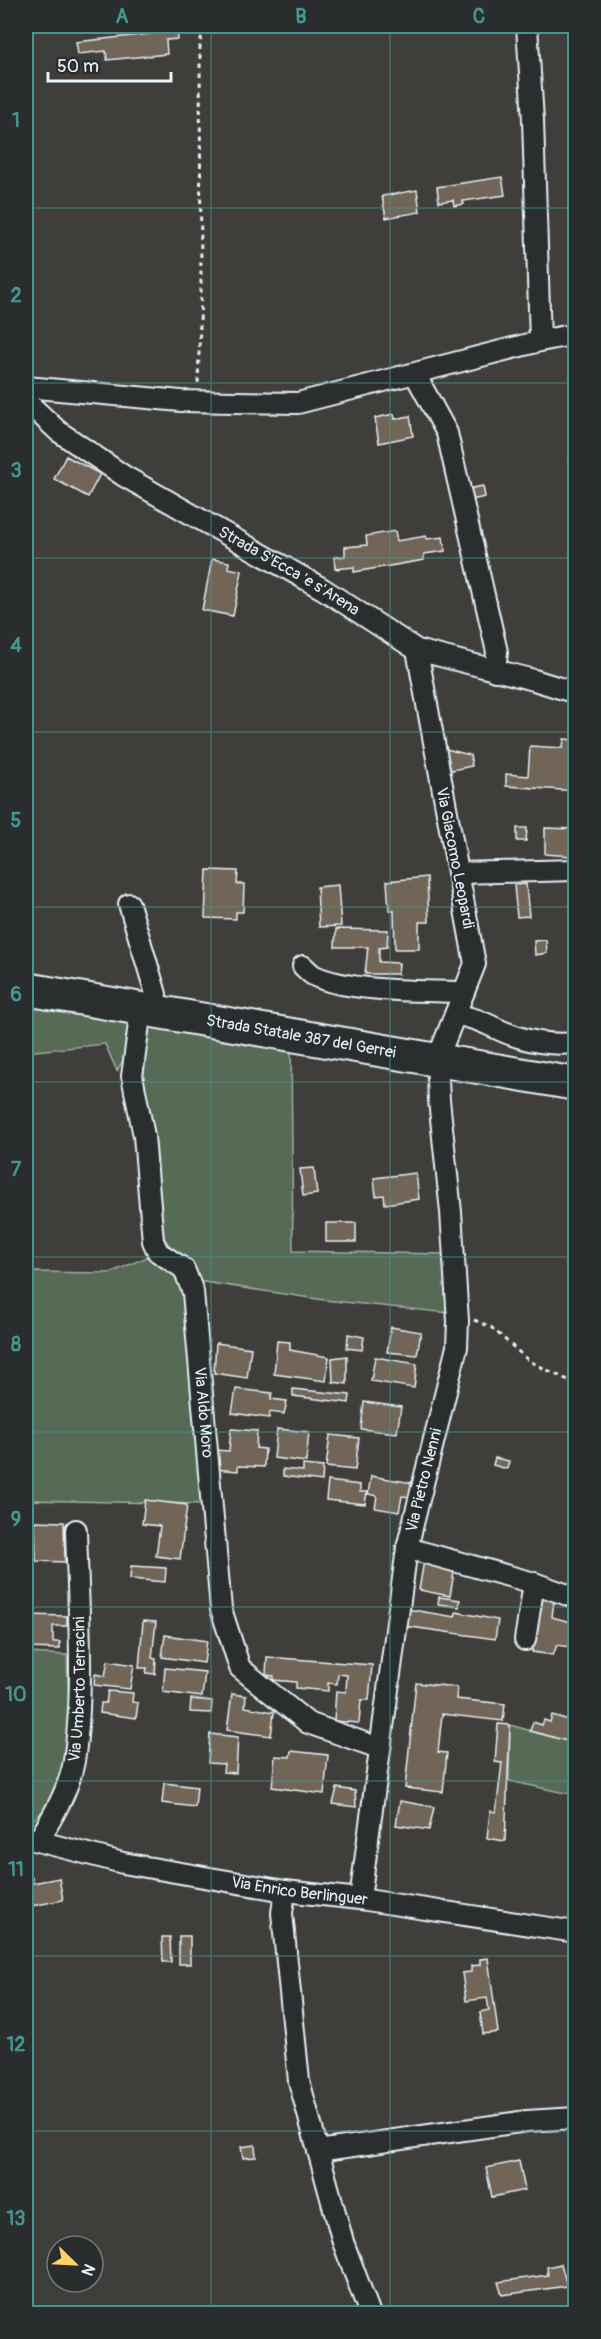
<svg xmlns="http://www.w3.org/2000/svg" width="601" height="2339" font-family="Pangolin,sans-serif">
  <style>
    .green { fill: #576b56; stroke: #a0aea7; stroke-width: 1.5 }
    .building { fill: #6f6556; stroke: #e8f1f8; stroke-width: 1.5 }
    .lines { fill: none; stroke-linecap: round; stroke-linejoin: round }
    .minor-casing { stroke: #e8f1f8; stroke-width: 24 }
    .primary-casing { stroke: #e8f1f8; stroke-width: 36 }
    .path { stroke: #e8f1f8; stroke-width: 3; stroke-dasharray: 4.5 4.5; stroke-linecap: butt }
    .minor { stroke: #2a2d2e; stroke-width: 20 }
    .primary { stroke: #2a2d2e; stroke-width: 32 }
    .grid { fill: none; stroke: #459590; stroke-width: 1.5; stroke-opacity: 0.55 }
    .labels { text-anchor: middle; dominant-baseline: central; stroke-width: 4.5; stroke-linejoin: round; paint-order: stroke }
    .street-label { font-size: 16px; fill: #e8f1f8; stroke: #2a2d2e }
    .neatline { fill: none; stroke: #459590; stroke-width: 2 }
    .grid-label { font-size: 20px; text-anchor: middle; font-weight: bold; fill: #459590 }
  </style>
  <rect width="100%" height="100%" fill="#3f3e3a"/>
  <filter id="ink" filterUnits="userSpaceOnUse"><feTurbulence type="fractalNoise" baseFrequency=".0167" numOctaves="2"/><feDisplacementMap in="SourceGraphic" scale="12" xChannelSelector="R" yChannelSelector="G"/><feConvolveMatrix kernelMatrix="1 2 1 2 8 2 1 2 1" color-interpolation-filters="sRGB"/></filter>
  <g filter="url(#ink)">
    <path class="green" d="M26 1002 130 1022 124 1058 117 1071 105 1044 26 1052Z
      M149 1019 291 1045 293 1251 444 1254 449 1313 324 1300 197 1281 194 1265 169 1245 164 1238 152 1123 143 1085Z
      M147 1257 155 1263 173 1269 182 1283 188 1327 201 1504 26 1500V1272L110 1273Z
      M26 1653 67 1655 69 1713 65 1759 56 1797 38 1816 26 1826Z
      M510 1725 575 1743V1795L509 1781Z"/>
    <path class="building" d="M177 31 178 39 166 40 167 54 107 60 106 51 78 54 76 42Z
      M502 177 505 195 463 201 464 204 454 206 453 200 439 202 437 187Z
      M417 190 420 212 386 218 382 196Z
      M394 414 395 419 410 416 413 436 379 443 375 418Z
      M66 456 100 474 88 497 54 479Z
      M576 458V482H575L568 459Z
      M483 486 485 497 471 500 468 489Z
      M395 531 397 541 426 536 427 539 443 537 445 551 424 554V560L354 572V567L335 569 334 557 345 556V547L367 545 366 536Z
      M212 559 229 562 228 568 242 571 233 616 202 610Z
      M564 739 576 740V791L506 786V774L528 776 530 746 563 748Z
      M442 748 470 755 472 766 447 771Z
      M517 828H527L526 841H517Z
      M545 828 576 829V844H573L571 856 545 854Z
      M207 870 238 871 237 884H244L243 912H236V919L205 918Z
      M427 877 429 922H419V949H395L394 910H389L387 881Z
      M526 884 529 916 517 917 514 885Z
      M338 885 341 926 319 927 317 887Z
      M571 909H576V953H574Z
      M336 929 388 930 387 947 379 948V962L399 963 398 974H365L368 947H335Z
      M546 940 547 953 535 955 534 941Z
      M314 1168 317 1194 303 1196 300 1169Z
      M416 1173 419 1199 385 1204 384 1195 376 1196 374 1178Z
      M326 1223H356V1242H326Z
      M391 1327 421 1332 417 1355 387 1352Z
      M348 1334 364 1337 362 1350 347 1348Z
      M277 1341 290 1342V1350L329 1357 326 1381 274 1374Z
      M216 1343 251 1348 247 1378 214 1373Z
      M347 1356V1384L333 1382 332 1358Z
      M375 1357 417 1364 414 1388 371 1381Z
      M236 1389 272 1393 271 1399 287 1401 284 1414 270 1412 269 1418 232 1413Z
      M293 1389 350 1395 349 1403 293 1396Z
      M364 1402 401 1407 397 1433 361 1429Z
      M231 1429 257 1431 256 1448 265 1449 264 1467 238 1466V1471L214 1469V1450L229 1451Z
      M277 1429 309 1432 306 1462 274 1458Z
      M330 1435 359 1438 355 1470 326 1467Z
      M495 1458 509 1461 507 1469 493 1465Z
      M303 1465 323 1467 322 1481 283 1476V1469L303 1471Z
      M371 1476 413 1483 410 1497 402 1496 399 1512 375 1508 377 1496 368 1494Z
      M328 1481 360 1485V1492H367L365 1504 326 1500Z
      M145 1500 187 1505 180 1559 156 1556 160 1526 142 1524Z
      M35 1521 64 1522 65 1562 36 1561Z
      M424 1561 455 1566 450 1596 419 1590Z
      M131 1566 166 1568 165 1582 130 1579Z
      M541 1596 554 1601 552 1617 574 1623 572 1635H576L575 1648 557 1645 553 1655 532 1652Z
      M439 1597 460 1600 459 1607 438 1604Z
      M406 1609 455 1617 456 1612 498 1620 495 1639 404 1626Z
      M26 1615 67 1616V1626H53V1642H60V1649L26 1648Z
      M143 1621 156 1622 152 1658 156 1659 155 1674 146 1673 147 1668H139Z
      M165 1635 207 1641 204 1663 162 1657Z
      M267 1657 372 1665 369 1700H361L359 1723 334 1721 336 1691 346 1692 347 1675 338 1674 337 1684 328 1683V1691L296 1688V1682L273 1680 274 1676 266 1675Z
      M108 1661 134 1665 130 1689 94 1685 95 1674 105 1676Z
      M165 1668 205 1672 202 1697 163 1692Z
      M416 1683 457 1687 456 1699 505 1704 503 1721 442 1714 438 1752 447 1753 443 1792 405 1788Z
      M108 1691 133 1693 132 1702 138 1703 136 1718 100 1713 101 1703H106Z
      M232 1694 246 1696 245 1707 274 1712 271 1736 227 1730Z
      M191 1699 212 1701 211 1713 190 1712Z
      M552 1715 572 1721 569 1732 574 1733 571 1742 530 1731 533 1722 542 1725 544 1720 550 1722Z
      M498 1724 510 1725 505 1841 487 1838 490 1811 496 1812 502 1763 495 1762Z
      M210 1734 238 1737 236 1773 223 1772 224 1764 208 1763Z
      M291 1751 328 1755 324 1794 272 1787 275 1756 290 1757Z
      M164 1783 197 1787 195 1807 162 1803Z
      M337 1788 355 1791 356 1807 333 1804Z
      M400 1801 434 1807 429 1830 396 1825Z
      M32 1878V1883L59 1878 63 1900 26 1907V1880Z
      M179 1936H190V1964H179Z
      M162 1937H170L171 1962H163Z
      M488 1958 498 2032 483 2034 480 2012 489 2010 487 1998 466 2001 462 1973 471 1972V1966L480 1965V1959Z
      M255 2145 256 2157 243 2158 241 2147Z
      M519 2161 525 2190 492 2197 486 2168Z
      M561 2264 567 2286 502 2295 498 2282 548 2275 547 2267Z"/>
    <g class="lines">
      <defs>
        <g id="minor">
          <path d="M527 26 533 120 540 341"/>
          <path d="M415 374 447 433 497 652 495 671"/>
          <path d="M26 387 181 401 298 403 540 341 576 334"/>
          <path id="s1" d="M26 401 58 431 124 476 323 589 417 650 534 680 576 693"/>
          <path d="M458 873 576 870"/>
          <path d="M129 904 156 994 153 1011"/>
          <path d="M303 966C306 969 310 973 313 975 345 992 426 991 464 992"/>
          <path id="s2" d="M141 1009 132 1076 144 1136 153 1241 158 1252 184 1269 193 1292 221 1609 240 1668 308 1723 379 1748"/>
          <path d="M455 1015C483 1018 494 1030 518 1037 537 1043 556 1045 576 1043"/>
          <path d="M407 1548 534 1583 576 1598"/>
          <path d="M525 1640 534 1583"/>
          <path id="s3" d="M26 1838 123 1863 285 1891 360 1899 576 1932"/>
          <path id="s4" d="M38 1841C53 1816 69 1790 74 1761 85 1688 78 1604 76 1530"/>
          <path d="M285 1891 282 1913 299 2081 343 2242 370 2314"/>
          <path id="s5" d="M360 1899 407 1548 457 1347 458 1321 451 1212 439 1100 437 1060 475 964 417 650"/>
          <path d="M318 2151 527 2121 576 2118"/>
        </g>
        <g id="primary">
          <path id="s6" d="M26 989 576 1084"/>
        </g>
      </defs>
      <use href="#minor" class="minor-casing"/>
      <use href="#primary" class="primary-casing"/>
      <path class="path" d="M198 383 201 295 200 46 203 26
        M474 1320 491 1327 529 1361 576 1384"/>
      <use href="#minor" class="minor"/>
      <use href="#primary" class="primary"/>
    </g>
  </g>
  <path class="grid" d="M211 26V2314M390 26V2314M26 208H576M26 383H576M26 558H576M26 732H576M26 907H576M26 1082H576M26 1257H576M26 1432H576M26 1607H576M26 1781H576M26 1956H576M26 2131H576"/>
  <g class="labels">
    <g class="street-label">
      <text stroke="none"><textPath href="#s1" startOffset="314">Strada S'Ecca 'e s'Arena</textPath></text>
      <text transform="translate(455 858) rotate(79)">Via Giacomo Leopardi</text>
      <text stroke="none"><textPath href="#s6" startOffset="279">Strada Statale 387 del Gerrei</textPath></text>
      <text stroke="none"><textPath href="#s2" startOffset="423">Via Aldo Moro</textPath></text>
      <text stroke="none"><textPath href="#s5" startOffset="424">Via Pietro Nenni</textPath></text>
      <text stroke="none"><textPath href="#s4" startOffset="160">Via Umberto Terracini</textPath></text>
      <text stroke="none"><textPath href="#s3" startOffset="279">Via Enrico Berlinguer</textPath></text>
    </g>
  </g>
  <rect width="601" height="2339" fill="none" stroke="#2a2d2e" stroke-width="66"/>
  <g transform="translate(75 2264) rotate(114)"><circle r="28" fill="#2a2d2e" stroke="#767b7f" stroke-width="1.5"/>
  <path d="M0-4.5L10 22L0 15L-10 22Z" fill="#ffd166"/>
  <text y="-9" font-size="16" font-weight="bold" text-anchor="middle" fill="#e8f1f8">N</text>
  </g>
  <path d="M48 72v9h123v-9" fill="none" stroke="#e8f1f8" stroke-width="3"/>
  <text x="57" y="72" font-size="18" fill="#e8f1f8" stroke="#2a2d2e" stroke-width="4.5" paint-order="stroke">50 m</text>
  <rect x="33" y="33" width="535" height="2273" class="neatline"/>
  <g class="grid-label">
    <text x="122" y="23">A</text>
    <text x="301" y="23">B</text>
    <text x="479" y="23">C</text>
    <text x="16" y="127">1</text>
    <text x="16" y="302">2</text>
    <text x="16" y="477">3</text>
    <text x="16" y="652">4</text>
    <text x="16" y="827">5</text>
    <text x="16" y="1001">6</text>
    <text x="16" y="1176">7</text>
    <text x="16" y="1351">8</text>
    <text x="16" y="1526">9</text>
    <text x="16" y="1701">10</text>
    <text x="16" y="1876">11</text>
    <text x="16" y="2051">12</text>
    <text x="16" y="2225">13</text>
  </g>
</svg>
